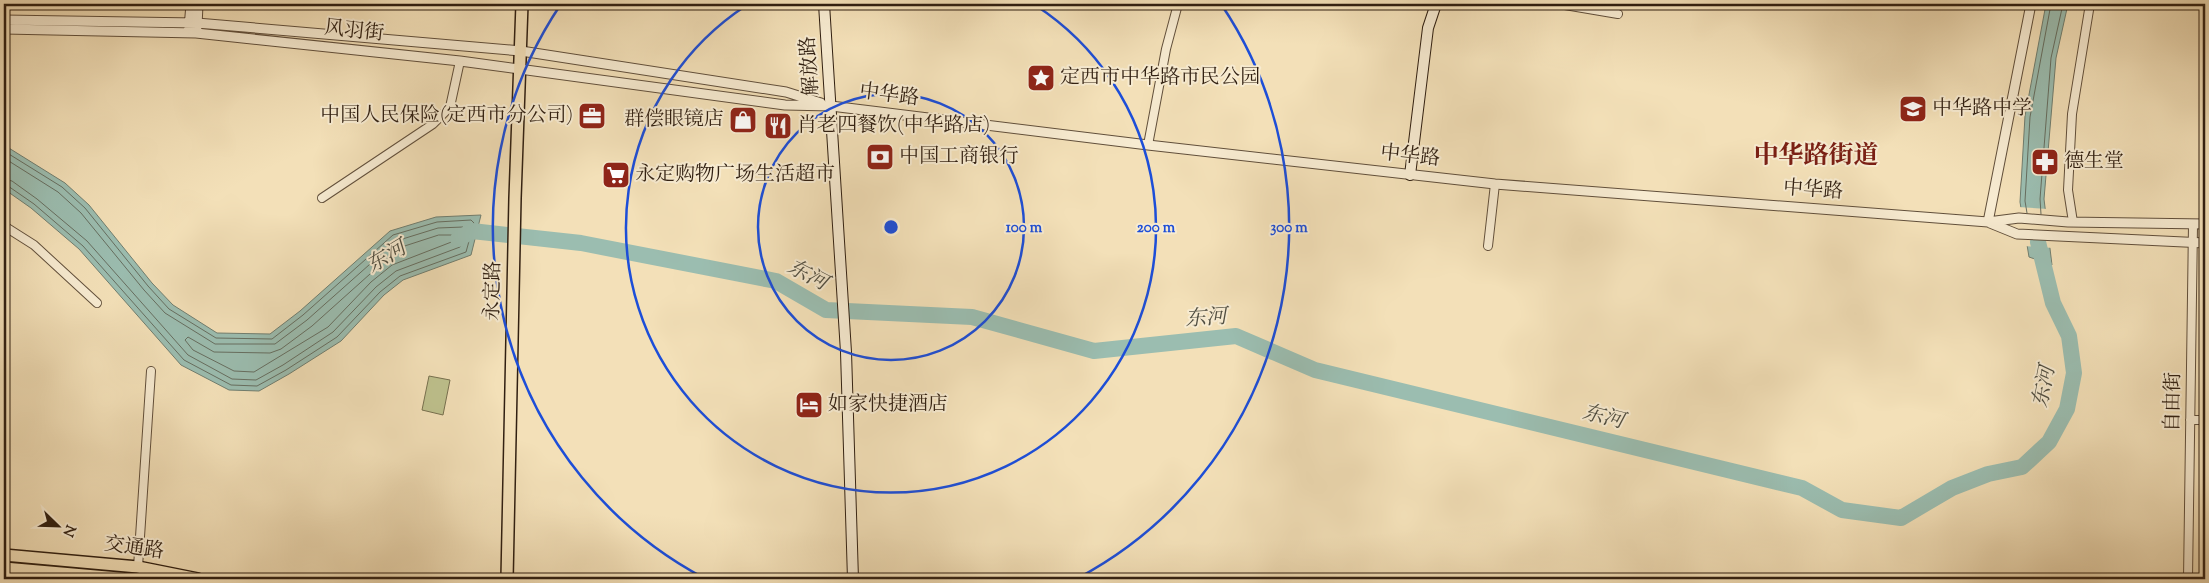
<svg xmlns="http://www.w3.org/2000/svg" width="2209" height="583" font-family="'Sorts Mill Goudy','Noto Serif SC',serif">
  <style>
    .green { fill: #bec18d; stroke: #77704f }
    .water { fill: #9bbdb0; stroke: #707e70 }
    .pier { fill: #f3e0b8 }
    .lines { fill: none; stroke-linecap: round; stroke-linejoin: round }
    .shore { stroke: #666e60; stroke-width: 1 }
    .river { stroke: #9bbdb0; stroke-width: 16 }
    .minor-casing { stroke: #614f3b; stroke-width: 10 }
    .tertiary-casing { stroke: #614f3b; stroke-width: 11 }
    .secondary-casing { stroke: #301f11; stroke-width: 12 }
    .primary-casing { stroke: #301f11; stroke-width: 14 }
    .minor { stroke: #f7ebd1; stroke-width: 8 }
    .tertiary { stroke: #f7ebd1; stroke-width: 9 }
    .secondary { stroke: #f7ebd1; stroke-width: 10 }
    .primary { stroke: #f3e0b8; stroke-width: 11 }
    .ring { fill: none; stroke: #1d4ed8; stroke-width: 2.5 }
    .labels { text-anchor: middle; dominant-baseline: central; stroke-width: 4; stroke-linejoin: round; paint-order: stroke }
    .street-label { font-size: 20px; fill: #301f11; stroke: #f7ebd1 }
    .poi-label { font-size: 20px; fill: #301f11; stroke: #f7ebd1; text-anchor: start }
    .water-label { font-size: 21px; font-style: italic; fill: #504e41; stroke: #f7ebd1 }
    .district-label { font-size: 25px; font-weight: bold; fill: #7a1f14; stroke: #f7ebd1 }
    .centre { fill: #1d4ed8; stroke: #f7ebd1; stroke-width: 2.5 }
    .ring-label { font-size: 15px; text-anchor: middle; font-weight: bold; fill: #1d4ed8; stroke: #f7ebd1; stroke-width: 4; stroke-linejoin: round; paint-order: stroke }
  </style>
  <rect width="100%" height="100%" fill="#f3e0b8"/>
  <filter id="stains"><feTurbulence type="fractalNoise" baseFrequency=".004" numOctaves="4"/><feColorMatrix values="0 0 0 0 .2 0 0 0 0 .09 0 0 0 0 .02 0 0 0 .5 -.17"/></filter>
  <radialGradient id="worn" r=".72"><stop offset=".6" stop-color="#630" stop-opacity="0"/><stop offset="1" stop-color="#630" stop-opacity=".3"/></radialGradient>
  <path class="green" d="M429 376 450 380 443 415 422 410Z"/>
  <path class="water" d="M2046 4H2068L2056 58 2044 199 2052 265 2029 257 2020 202 2025 116Z
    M4 145 65 183 89 205 152 283 173 305 217 333 270 334 300 311 390 231 436 217 481 215 471 255 403 280 384 295 341 341 289 374 259 391 229 390 181 365 79 249 31 208 4 189Z"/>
  <path class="pier" d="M2018 207 2048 209 2053 248 2024 246Z"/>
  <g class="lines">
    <path class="shore" d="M4 151 62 187 85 208 148 286 169 309 216 338 272 339 303 315 393 235 437 222 471 220 474 223 466 252 400 276 380 292 337 337 286 370 257 386 231 385 184 360 83 246 34 204 8 186 4 185
      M4 158 58 192 81 213 144 290 165 313 215 344H275L307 320 396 241 438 228 463 227 465 230 460 247 396 271 376 287 333 332 283 365 256 380 232 379 188 355 87 241 37 199 12 181 4 179
      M2027 213 2025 201 2030 117 2051 4
      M2041 214 2040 199 2051 58 2063 4
      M439 235H454L456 238 454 241 392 265 371 282 328 327 254 372 234 371 193 350 185 340 188 337 214 352 270 353 281 349 312 326 399 248Z"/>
    <path class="river" d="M458 239 472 231 581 243 776 281 826 310 972 317 1094 351 1236 336 1315 370 1802 488 1842 510 1901 518 1952 488 1988 474 2022 467 2049 442 2067 409 2074 373 2069 336 2053 303 2038 242"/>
    <defs>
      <path id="minor" d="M1559 4 1618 14
        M1148 145 1166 49 1178 4
        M322 198 433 124 450 107 460 61
        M2073 222 2068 190 2072 114 2090 4
        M4 226 34 245 97 303
        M1488 246 1495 184
        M2190 420H2205
        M138 567 151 371
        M2188 579 2193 225"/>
      <path id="tertiary" d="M4 20 197 23 521 51 786 92 821 103
        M197 27 198 4
        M189 28 191 4
        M4 29 196 33 460 61 785 105 831 106 1148 145 1495 184 1988 222 2019 218 2068 222 2205 224
        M1988 222 2031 4
        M1990 223 2017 234 2205 243"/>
      <path id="secondary" d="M824 4 846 352 853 579
        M1410 175 1428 28 1436 4"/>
      <path id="primary" d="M4 555 138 567 198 579
        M4 568 130 579
        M507 579 515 198 522 4"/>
    </defs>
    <use href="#minor" class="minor-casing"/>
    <use href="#tertiary" class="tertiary-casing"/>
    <use href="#secondary" class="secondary-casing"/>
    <use href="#primary" class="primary-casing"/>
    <use href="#minor" class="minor"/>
    <use href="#tertiary" class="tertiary"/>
    <use href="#secondary" class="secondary"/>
    <use href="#primary" class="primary"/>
  </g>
  <g class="ring">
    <circle cx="891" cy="227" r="133"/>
    <path d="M1035 5A265 265 0 1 1 747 5"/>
    <path d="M704 578A398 398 0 0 1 561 4M1221 4A398 398 0 0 1 1078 578"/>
  </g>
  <defs>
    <symbol id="sight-square" viewBox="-11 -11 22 22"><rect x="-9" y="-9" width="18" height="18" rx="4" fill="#8f2418" stroke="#f7ebd1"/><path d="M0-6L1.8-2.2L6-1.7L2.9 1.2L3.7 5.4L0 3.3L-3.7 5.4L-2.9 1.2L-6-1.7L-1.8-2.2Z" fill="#fff"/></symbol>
    <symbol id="school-square" viewBox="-11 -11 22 22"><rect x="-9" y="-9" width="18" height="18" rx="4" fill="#8f2418" stroke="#f7ebd1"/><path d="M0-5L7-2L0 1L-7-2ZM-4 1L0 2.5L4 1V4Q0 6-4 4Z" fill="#fff"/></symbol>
    <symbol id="office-square" viewBox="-11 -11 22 22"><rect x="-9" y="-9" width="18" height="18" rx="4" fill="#8f2418" stroke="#f7ebd1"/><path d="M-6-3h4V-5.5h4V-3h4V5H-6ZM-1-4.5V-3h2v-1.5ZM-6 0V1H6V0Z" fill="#fff"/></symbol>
    <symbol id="shop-square" viewBox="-11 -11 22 22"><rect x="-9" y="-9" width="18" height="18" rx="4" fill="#8f2418" stroke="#f7ebd1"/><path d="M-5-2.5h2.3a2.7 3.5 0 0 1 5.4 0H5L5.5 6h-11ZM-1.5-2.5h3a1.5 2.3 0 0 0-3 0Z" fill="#fff"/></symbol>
    <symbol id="restaurant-square" viewBox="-11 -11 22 22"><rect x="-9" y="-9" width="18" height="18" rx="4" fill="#8f2418" stroke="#f7ebd1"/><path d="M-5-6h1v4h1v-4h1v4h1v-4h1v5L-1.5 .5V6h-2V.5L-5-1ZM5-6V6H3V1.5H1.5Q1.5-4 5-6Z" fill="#fff"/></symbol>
    <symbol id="bank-square" viewBox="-11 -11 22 22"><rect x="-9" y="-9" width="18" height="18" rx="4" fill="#8f2418" stroke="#f7ebd1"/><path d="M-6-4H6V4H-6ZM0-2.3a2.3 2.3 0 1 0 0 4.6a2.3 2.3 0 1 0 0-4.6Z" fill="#fff"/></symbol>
    <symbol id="pharmacy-square" viewBox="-11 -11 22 22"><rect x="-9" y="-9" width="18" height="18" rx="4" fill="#8f2418" stroke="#f7ebd1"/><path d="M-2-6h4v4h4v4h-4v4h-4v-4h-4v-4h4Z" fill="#fff"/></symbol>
    <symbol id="supermarket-square" viewBox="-11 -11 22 22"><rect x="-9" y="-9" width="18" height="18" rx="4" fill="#8f2418" stroke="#f7ebd1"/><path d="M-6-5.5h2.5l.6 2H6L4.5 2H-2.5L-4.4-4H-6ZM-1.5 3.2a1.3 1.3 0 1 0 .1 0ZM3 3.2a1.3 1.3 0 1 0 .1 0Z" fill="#fff"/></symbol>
    <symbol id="hotel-square" viewBox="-11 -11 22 22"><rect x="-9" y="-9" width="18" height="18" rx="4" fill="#8f2418" stroke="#f7ebd1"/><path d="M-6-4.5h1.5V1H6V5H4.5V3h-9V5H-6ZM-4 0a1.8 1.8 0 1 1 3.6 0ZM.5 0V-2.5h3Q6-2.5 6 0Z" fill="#fff"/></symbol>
  </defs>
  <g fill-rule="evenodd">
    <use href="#sight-square" x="1025" y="62" width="32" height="32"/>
    <use href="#school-square" x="1897" y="93" width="32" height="32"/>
    <use href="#office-square" x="576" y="100" width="32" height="32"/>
    <use href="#shop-square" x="727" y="104" width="32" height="32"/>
    <use href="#restaurant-square" x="762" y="110" width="32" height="32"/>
    <use href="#bank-square" x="864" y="141" width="32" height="32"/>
    <use href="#pharmacy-square" x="2029" y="146" width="32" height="32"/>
    <use href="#supermarket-square" x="600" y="159" width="32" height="32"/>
    <use href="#hotel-square" x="793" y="389" width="32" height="32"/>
  </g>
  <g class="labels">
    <g class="street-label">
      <text transform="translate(354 32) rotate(6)">风羽街</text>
      <text transform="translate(811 66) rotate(-94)">解放路</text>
      <text transform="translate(889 96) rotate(7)">中华路</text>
      <text transform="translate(1410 157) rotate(6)">中华路</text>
      <text transform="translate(1813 191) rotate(4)">中华路</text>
      <text transform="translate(494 291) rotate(-89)">永定路</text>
      <text transform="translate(2174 402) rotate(-89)">自由街</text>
      <text transform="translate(134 549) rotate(8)">交通路</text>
    </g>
    <g class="poi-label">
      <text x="1060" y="78">定西市中华路市民公园</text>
      <text x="1932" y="109">中华路中学</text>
      <text x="573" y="116" text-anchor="end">中国人民保险(定西市分公司)</text>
      <text x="724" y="120" text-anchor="end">群偿眼镜店</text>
      <text x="797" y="126">肖老四餐饮(中华路店)</text>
      <text x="899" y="157">中国工商银行</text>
      <text x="2064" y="162">德生堂</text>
      <text x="635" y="175">永定购物广场生活超市</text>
      <text x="828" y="405">如家快捷酒店</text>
    </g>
    <g class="water-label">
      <text transform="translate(387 258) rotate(-31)">东河</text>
      <text transform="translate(807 276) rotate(27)">东河</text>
      <text transform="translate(1206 319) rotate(-4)">东河</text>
      <text transform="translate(2045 387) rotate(-79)">东河</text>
      <text transform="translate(1603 418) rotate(14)">东河</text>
    </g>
    <g class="district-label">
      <text x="1816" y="157">中华路街道</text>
    </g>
  </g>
  <circle cx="891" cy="227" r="8" class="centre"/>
  <g class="ring-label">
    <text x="1024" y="232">100 m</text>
    <text x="1156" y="232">200 m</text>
    <text x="1289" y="232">300 m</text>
  </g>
  <rect width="2209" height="583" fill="none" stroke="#f3e0b8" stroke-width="20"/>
  <rect x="5" y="5" width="2199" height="573" fill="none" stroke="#301f11" stroke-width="2.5"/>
  <rect x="10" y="10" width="2189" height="563" fill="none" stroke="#301f11"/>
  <g transform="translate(58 526) rotate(113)" stroke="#f7ebd1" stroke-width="4" paint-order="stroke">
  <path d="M0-4L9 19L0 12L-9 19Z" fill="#301f11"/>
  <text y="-8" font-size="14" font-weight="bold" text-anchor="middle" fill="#301f11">N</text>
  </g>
  <rect width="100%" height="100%" filter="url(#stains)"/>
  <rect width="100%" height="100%" fill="url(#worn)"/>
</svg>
